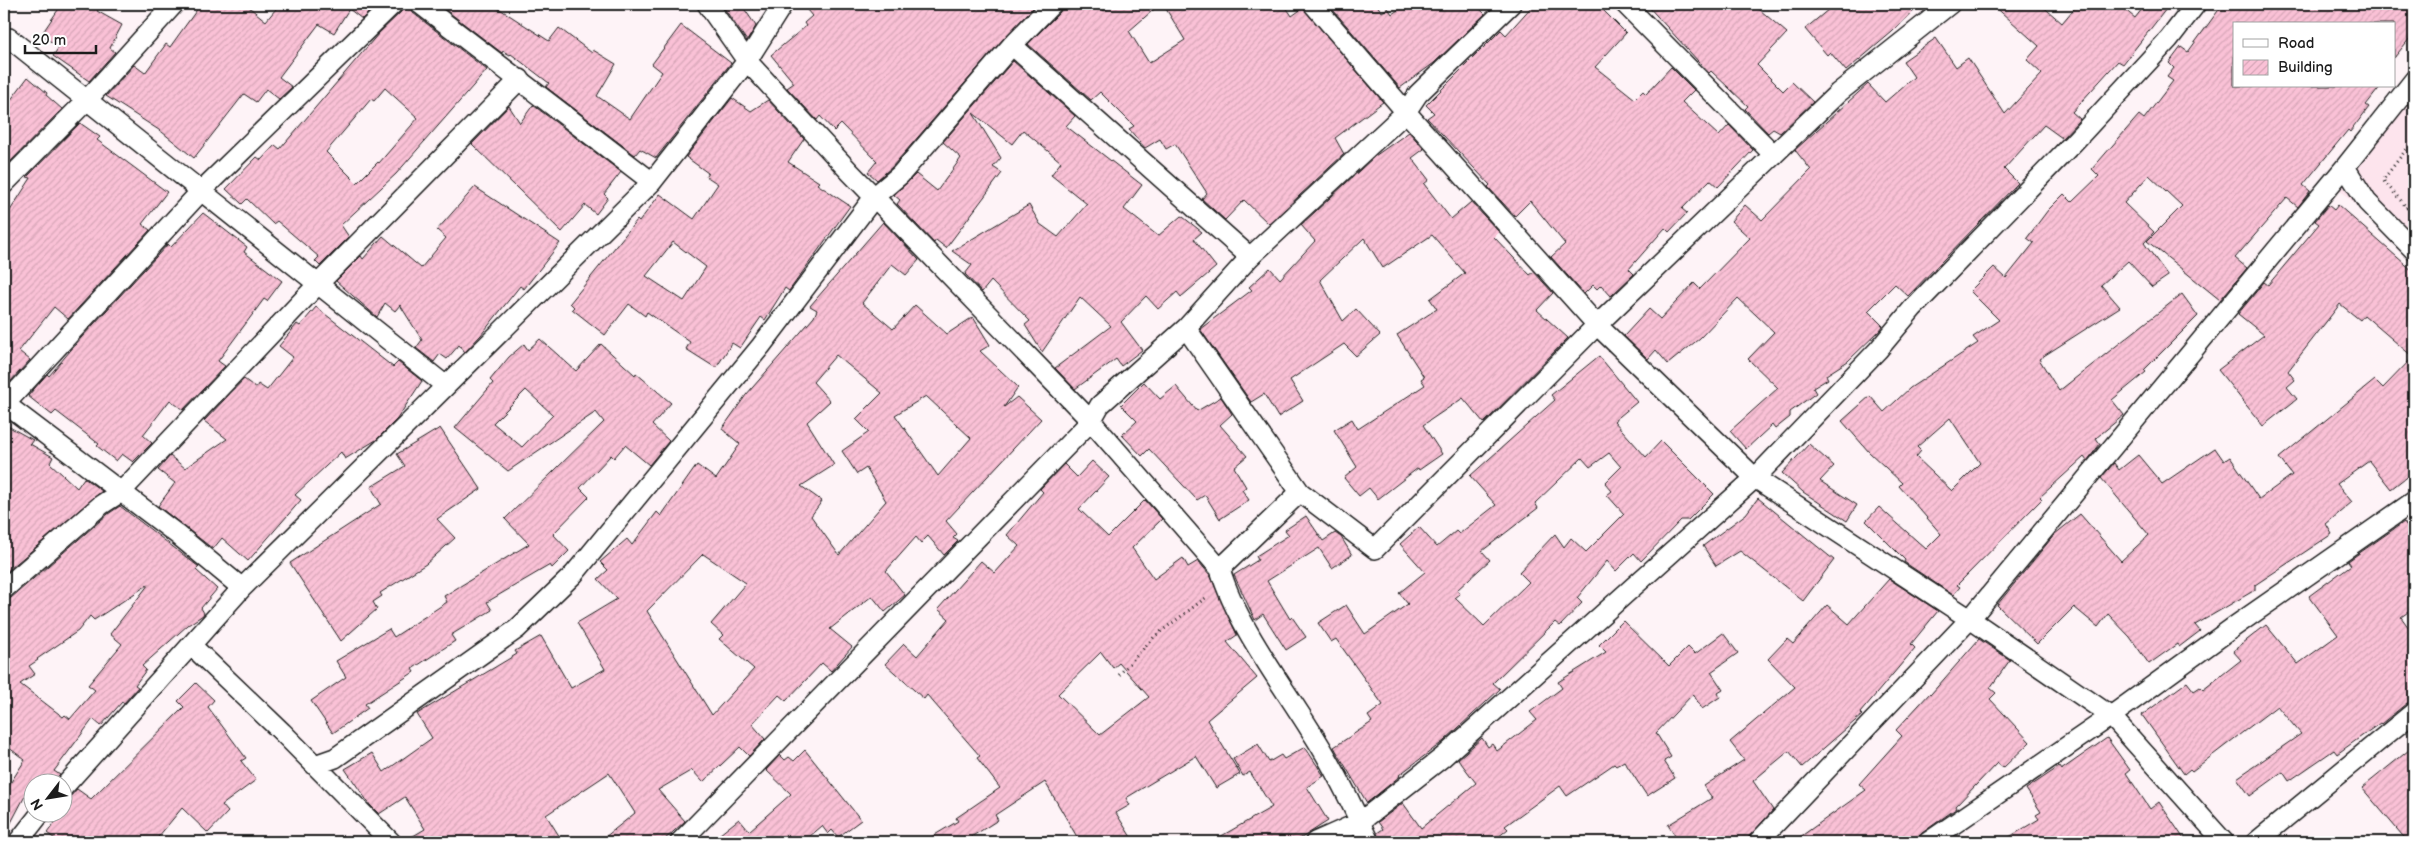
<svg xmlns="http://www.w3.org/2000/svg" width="2418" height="846" font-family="'Balsamiq Sans',sans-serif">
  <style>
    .built { fill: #fde4ed }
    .building { fill: url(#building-hatch); stroke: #1c1c1c; fill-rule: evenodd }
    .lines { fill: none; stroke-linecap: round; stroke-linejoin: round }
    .street-casing { stroke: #1c1c1c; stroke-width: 22 }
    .path { stroke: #1c1c1c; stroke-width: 3; stroke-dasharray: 1 4; stroke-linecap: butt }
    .street { stroke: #fff; stroke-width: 19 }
  </style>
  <defs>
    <pattern id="building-hatch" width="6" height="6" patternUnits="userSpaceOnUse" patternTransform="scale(1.25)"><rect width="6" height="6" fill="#fac1d6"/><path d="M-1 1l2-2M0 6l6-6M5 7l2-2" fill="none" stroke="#d6a5b7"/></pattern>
  </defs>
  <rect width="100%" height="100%" fill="#fef3f7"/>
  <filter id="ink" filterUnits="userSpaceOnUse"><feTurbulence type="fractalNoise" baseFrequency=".02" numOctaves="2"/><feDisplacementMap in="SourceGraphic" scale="10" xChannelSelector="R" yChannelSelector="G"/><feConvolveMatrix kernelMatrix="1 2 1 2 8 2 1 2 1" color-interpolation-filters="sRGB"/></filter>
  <g filter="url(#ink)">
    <path class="built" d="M2414 92V261L2335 185Z"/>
    <path class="building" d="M62 4H102L97 11 122 25 110 48 115 52 89 81 53 56 59 47 41 35Z
      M201 4H245L266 21 280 4H377L362 19 349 9 334 33 319 24 279 77 292 87 279 99 266 89 256 102 244 94 194 158 162 132 106 96 134 65 145 73 166 44 170 47Z
      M404 4H409L413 13 487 70 396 174 341 225 349 237 320 266 315 261 319 257 277 221 273 224 247 199 242 204 226 189 257 157 261 160 275 145 280 149 379 33 401 12ZM385 88 418 118 379 163 378 162 357 183 326 152 371 99 374 101Z
      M438 4H492L549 41 559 28 592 53 593 50 616 64 597 96 630 119 662 72 652 64 681 25 731 63 656 158 640 149 635 155 546 87 549 83 511 54 510 55 503 51 502 53Z
      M721 4H741L756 26 747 41Z
      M802 4H1037L1004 38 892 167 877 180 868 172 877 161 841 124 834 131 820 116 817 120 787 88 794 83 771 55 806 26 804 23 812 16Z
      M1063 4H1097L1104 11 1113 4H1160L1129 31 1149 63 1185 40 1163 4H1284L1292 16 1303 8 1383 102 1335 138 1344 154 1269 224 1244 200 1225 220 1202 199 1207 193 1175 144 1166 149 1160 139 1145 148 1129 129 1134 126 1100 92 1091 100 1028 44 1060 12Z
      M1328 4H1376L1382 12 1388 8 1392 14 1407 4H1475L1485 14 1434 63 1400 88Z
      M1534 4H1597L1626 33 1595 67 1635 99 1643 91 1646 94 1671 67 1694 90 1682 102 1719 136 1729 125 1753 150 1718 187 1710 180 1682 209 1687 213 1669 232 1665 228 1629 269 1634 274 1611 296 1601 285 1597 289 1593 285 1584 294 1551 257 1565 244 1530 201 1515 216 1488 187 1490 185 1427 118 1434 113 1426 105 1501 30 1506 35Z
      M1646 4H1753L1787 33 1757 65 1783 91 1792 82 1813 102 1780 133 1773 129 1768 133 1745 109 1748 106 1711 71 1709 73Z
      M1835 4H1921L1892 32 1846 71 1830 52 1827 55 1805 29Z
      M1992 4H2040L2062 23 2078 4H2118L2135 18 2146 4H2170L2123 64 2118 61 2072 112 2080 119 2062 138 2044 125 2004 169 2018 183 1908 296 1895 284 1868 311 1883 326 1880 330 1848 361 1826 375 1828 379 1813 388 1816 393 1790 412V417L1775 429 1772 425 1746 449 1730 431 1778 388 1748 359 1774 332 1738 298 1700 338 1668 364 1656 350 1648 359 1624 336 1649 309 1660 319 1694 283 1700 289 1750 238 1731 221 1745 205 1762 220 1811 170 1795 150 1868 84 1885 102 1914 77 1903 61 1936 38 1956 67 1968 58 2005 114 2042 74 2027 60 2039 46Z
      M2223 4H2414V33L2394 58V24H2234V86H2381L2366 105 2369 107 2350 132 2348 130 2303 185 2310 191 2298 207 2287 198 2235 258 2247 268 2220 300 2147 241 2182 206 2149 175 2124 203 2154 232 2144 243 2168 276 2152 287 2128 261 2101 285 2120 307 2039 359 2059 391 2182 294 2198 316 2144 370 2146 372 2112 400 2124 415 2096 438 2100 444 2087 461 2084 457 2040 497 2042 499 1957 585 1960 587 1953 595 1904 562 1905 560 1866 521 1879 507 1926 549 1941 534 1899 486 1902 483 1869 452 1842 421 1870 396 1884 412 1910 388 1978 343 1973 337 1999 320 1970 291 1994 267 2006 278 2034 243 2027 238 2048 210 2064 194 2072 202 2099 176 2092 169 2139 115 2144 119 2173 81 2167 77 2174 68 2169 63 2181 47 2188 52ZM1950 418 1980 463 1952 491 1916 457 1921 451 1917 447Z
      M1013 61 1075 116 1066 126 1142 185 1124 209 1158 236 1181 216 1183 217 1202 232 1194 239 1216 267 1181 297 1177 292 1158 309 1146 296 1121 322 1142 350 1121 366 1116 359 1075 389 1055 368 1111 326 1080 297 1042 352 1025 325 1030 321 991 281 982 292 965 274 972 265 952 251 1029 205 1040 224 1058 237 1087 204 1051 175 1061 162 1023 130 1012 144 973 113 1001 158 993 167 1002 173 946 248 936 240 934 243 897 204 900 200 894 195 916 174 937 191 961 158 943 142Z
      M28 77 47 93 46 95 62 109 7 165 4 164V109Z
      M732 98 751 111 768 100 804 139 788 162 819 182 817 184 850 206 789 291 785 288 765 320 761 317 740 348 732 343 716 368 686 349 690 342 647 312 645 316 629 304 605 335 572 309 574 307 570 303 637 220 639 222 660 194 694 219 718 184 706 176 708 173 686 157ZM673 242 706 267 684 301 646 276Z
      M533 105 621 172 604 194 608 198 596 214 585 205 562 232 472 144 509 106 520 123Z
      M80 123 100 137 97 140 167 192 142 224 150 230 68 319 54 307 19 351 30 360 10 382 4 377V220L31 178 27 177Z
      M1409 132 1424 149 1412 158 1429 180 1424 184 1451 219 1471 202 1499 232 1494 237 1530 275 1534 272 1553 293 1537 310 1568 338 1484 423 1463 398 1423 425 1442 454 1419 470 1418 468 1378 499 1369 488 1359 496 1344 478 1357 467 1334 430 1352 419 1358 429 1425 385 1421 379 1424 377 1397 335 1437 309 1430 299 1465 273 1432 235 1383 268 1364 238 1320 280 1343 321 1356 309 1380 335 1356 356 1344 344 1290 380 1303 401 1278 417 1264 394 1251 402 1200 329 1252 290 1249 287 1270 268 1280 279 1315 241 1301 225 1375 156Z
      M475 187 560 243 524 289 520 286 481 335 465 352 459 345 447 359 440 354 434 362 416 348 422 340 400 305 395 311 385 303 377 317 336 281 361 256 363 259 383 236 421 268 446 238 437 230Z
      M2328 205 2334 210 2338 205 2414 272V471L2391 489 2369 461 2337 484 2352 502 2326 524 2332 534 2255 585V590L2195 625 2200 631 2179 647 2177 644 2149 664 2130 637 2108 614 2098 627 2074 607 2037 644 1997 605 2055 534 2080 514 2121 561 2149 535 2101 478 2114 463 2119 470 2138 455 2162 484 2215 448 2224 461 2230 457 2259 499 2292 475 2279 458 2375 380 2383 388 2413 357 2364 315 2360 320 2340 304 2288 371 2295 380 2287 387 2297 399 2263 426 2218 370 2264 335 2238 314 2264 282 2268 285 2279 272 2319 224 2315 221Z
      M203 213 247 247 244 252 282 281 267 301 264 299 218 361 225 366 183 410 170 400 143 435 152 443 133 462 122 454 116 461 97 446 99 444 56 411 52 415 28 396 47 374 49 376 81 338 168 244 171 247Z
      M883 222 919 260 906 275 892 264 862 303 893 329 915 305 947 334 973 317 990 345 980 351 1018 387 1004 407 1017 397 1041 419 946 521 957 534 953 538 958 541 944 555 928 536 921 543 916 537 886 571 905 595 885 612 872 596 830 629 852 647 831 671 822 663 786 701 779 695 752 724 765 739 749 756 740 747 703 782 692 770 658 790 685 821 662 842H599L635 813 609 773 546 815 563 842H403L425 829 405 797 379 814 370 805 345 769 372 753 384 772 432 738 417 714 517 654 515 651 541 636 571 688 605 669 577 623 617 599 598 579 608 570 600 562 627 539 632 545 657 512 661 516 697 465 716 479 740 444 722 429 746 395 814 317 817 310 810 306ZM836 355 882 393 856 419 869 432 842 451 857 474 866 468 886 501 839 555 811 516 822 501 801 486 834 465 807 422 830 401 813 382ZM926 396 971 438 938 476 895 415ZM703 554 746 583 711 624 723 635 719 639 754 669 712 715 647 611Z
      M316 307 393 367 398 362 422 381 397 419 376 440 345 459 341 452 295 495 301 500 248 561 222 538 213 549 158 506 175 483 158 470 170 456 185 468 227 439 204 421 244 379 256 388 258 384 267 390 293 357 279 346 297 324 300 326Z
      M540 339 576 371 601 344 635 375 636 373 671 403 652 425 669 441 649 465 625 445 614 458 611 455 580 488 589 497 553 534 569 551 552 568 550 565 487 602 492 610 451 635 455 641 412 669 414 672 365 704 368 708 333 733 311 701 346 677 336 661 389 629 394 637 447 602 444 596 529 544 505 519 604 422 596 412 508 471 455 428 493 383 490 380 509 357 524 344 528 350ZM526 390 553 415 522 447 493 423Z
      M1599 356 1637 402 1614 421 1646 457 1661 441 1714 494 1688 520H1681L1641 561 1634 553 1616 571 1607 561 1577 598 1582 603 1560 626 1555 622 1493 683 1500 689 1444 741 1399 775 1400 776 1367 803 1334 747 1372 722 1368 716 1383 705 1336 639 1331 642 1318 623 1346 605 1365 634 1408 604 1399 593 1425 572 1400 544 1419 527 1437 547 1456 531 1459 534 1496 505 1470 476 1555 400 1551 395ZM1609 453 1621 467 1605 483 1612 491 1607 495 1624 514 1586 552 1571 538 1564 547 1555 534 1519 572 1529 582 1484 626 1455 598 1460 594 1457 590 1490 560 1482 551 1538 508 1535 503 1582 458 1590 467Z
      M1144 382 1160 399 1176 386 1197 411 1221 397 1232 414 1220 425 1247 456 1234 467 1246 487 1242 490 1249 500 1220 519 1205 495 1197 500 1149 449 1142 456 1122 435 1137 421 1121 405Z
      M4 424 33 440 30 444 53 457 50 463 77 488 84 478 102 491 4 574Z
      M440 428 481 489 437 519 455 538 426 564 380 593 382 596 373 602 377 609 341 641 290 563 381 504 371 487 405 466 397 454Z
      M1809 444 1834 466 1820 481 1857 505 1847 521 1803 492 1782 473Z
      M1092 461 1109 477 1079 509 1108 537 1145 500 1162 519 1132 548 1154 579 1183 558 1188 567 1198 561 1210 575 1237 635 1227 642 1257 678 1207 720 1240 774 1216 788 1196 756 1126 798 1130 805 1116 813 1134 842H1080L1045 782 995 815 998 820 963 842H923L958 821 956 818 1000 788 977 758 980 756 927 695 924 699 885 664 904 644 917 656 949 619 938 609 981 561 995 573 1019 546 1007 535 1043 492 1040 489 1064 464 1077 477ZM1101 652 1113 668 1119 663 1149 697 1100 735 1058 694Z
      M1758 498 1834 560 1803 601 1740 551 1716 566 1703 546 1746 514Z
      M120 506 199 567 196 570 217 589 201 608 204 613 203 615 188 625 142 666 146 670 135 685 138 687 124 703 122 702 101 726 93 719 54 771 60 775 53 784H32V800L25 796 4 836V793L25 760 4 744V600L11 598 108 514ZM149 584 110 634 122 644 88 685 95 690 70 719 65 715 63 717 20 684 35 674 29 666 38 660 37 659 78 631 90 616 94 620Z
      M1306 516 1323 541 1335 533 1341 537 1352 555 1332 568 1319 548 1267 581 1290 619 1292 617 1306 637 1286 650 1263 614 1255 620 1234 575 1258 560 1256 556 1289 535 1285 530Z
      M2404 522 2414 536V608L2401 617 2414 635V701L2407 703 2381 724 2380 723 2337 754 2334 750 2289 781 2283 772 2250 796 2237 778 2301 734 2277 706 2192 771 2190 769 2184 774 2142 715 2187 682 2194 691 2200 687 2203 690 2241 660 2233 651 2266 625 2298 664 2338 635 2309 596 2351 565 2348 561Z
      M1889 579 1938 611 1911 644 1915 648 1860 713 1862 715 1802 767 1789 751 1753 781 1773 810 1747 839 1742 842H1679L1668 825 1712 798 1704 786 1744 760 1730 742 1795 687 1768 659 1787 639 1793 644 1827 605 1849 624Z
      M1623 621 1669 666 1688 647 1695 654 1723 633 1738 653 1711 672 1723 690 1718 693 1720 697 1702 709 1693 694 1656 733 1671 757 1664 761 1675 778 1647 796 1624 761 1616 766 1614 764 1567 796 1560 786 1505 826 1508 829 1492 842H1380L1377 833 1383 829 1378 822 1403 803 1421 828 1476 783 1458 759 1482 738 1488 747 1492 744 1497 751 1537 720 1530 712 1562 688 1558 682 1606 652 1599 645Z
      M1979 639 2010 660 1990 688 1996 693 1990 699 2030 742 2003 768 1997 763 1956 806 1957 808 1922 833 1917 842H1793L1866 790 1859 784 1902 736 1896 730 1930 693 1931 694Z
      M196 683 214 700 208 707 246 758 241 761 256 780 222 805 228 812 208 833 182 808 154 842H59L47 833 59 817 54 814H62V800L70 797 77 789 91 799 184 707 178 701Z
      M2107 738 2130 770 2126 773 2150 809 2159 802 2186 842H2001L2039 819 2036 815 2041 812 2026 789 2059 767 2061 770Z
      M1258 744 1269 762 1281 755 1284 759 1305 747 1324 776 1307 787 1328 821 1295 842H1211L1272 807 1250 772 1243 776 1233 759Z
      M2414 746V842H2408L2362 788Z
      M805 750 861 820 838 837 832 830 828 834 822 826 803 842H710L739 819 749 831 791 794 766 770 780 755 785 760 789 757 794 761Z"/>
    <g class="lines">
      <defs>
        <path id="street" d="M420 4 652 182
          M707 4 747 61 850 172 1091 421 1220 569C1236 623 1279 680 1309 728 1332 763 1352 804 1369 842
          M1313 4 1406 112 1597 325 1755 478 1970 619 2111 716 2224 842
          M1625 4 1774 155
          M9 38 446 386
          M1012 45 1250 257
          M2345 167 2367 202 2414 250
          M4 184 86 101 174 4
          M1186 328 1300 492 1375 549 1597 325 1838 93 1950 4
          M4 403 178 535 242 588
          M5 404 202 190 393 4
          M1220 569 1300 492
          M4 589 101 505 121 492 319 283 520 79
          M192 646 282 732 391 842
          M315 765 335 758 517 629 574 574 761 346 875 196 900 175 1012 45 1052 4
          M62 789 242 588 652 182 747 61 783 4
          M18 842 40 814
          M680 842 1091 421 1100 405 1186 328 1250 257 1406 112 1418 94 1511 4
          M1315 842 1360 822 1443 757 1755 478 1878 350 1913 308 2073 143 2169 39 2196 4
          M1758 842 1970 619 2345 167 2414 80
          M1928 842 2111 716 2235 626 2414 501
          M2256 842 2414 712"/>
      </defs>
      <use href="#street" class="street-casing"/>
      <path class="path" d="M2406 208 2414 201
        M2414 216 2383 180 2414 139
        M1119 675 1155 636 1208 596"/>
      <use href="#street" class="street"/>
    </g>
  </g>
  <rect width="2418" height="846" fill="none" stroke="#fff" stroke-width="20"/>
  <rect x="10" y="10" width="2398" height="826" fill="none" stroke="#1c1c1c" stroke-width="2" filter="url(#ink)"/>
  <rect x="2233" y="22" width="162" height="65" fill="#ffffff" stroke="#a4a4a4"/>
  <rect x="2243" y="39" width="25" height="8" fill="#ffffff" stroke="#a4a4a4"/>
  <text x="2278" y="48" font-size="15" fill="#1c1c1c">Road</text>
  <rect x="2243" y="60" width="25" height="15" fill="url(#building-hatch)" stroke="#a4a4a4"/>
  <text x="2278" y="72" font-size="15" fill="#1c1c1c">Building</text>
  <g transform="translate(48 798) rotate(239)"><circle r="24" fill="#ffffff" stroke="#a4a4a4"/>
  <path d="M0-4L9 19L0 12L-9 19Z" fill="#1c1c1c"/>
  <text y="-8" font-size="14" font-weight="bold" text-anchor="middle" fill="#1c1c1c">N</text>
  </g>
  <path d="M25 45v8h71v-8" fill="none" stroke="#1c1c1c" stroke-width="2.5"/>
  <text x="32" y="45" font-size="15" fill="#1c1c1c" stroke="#ffffff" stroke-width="4" paint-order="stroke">20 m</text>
</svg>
